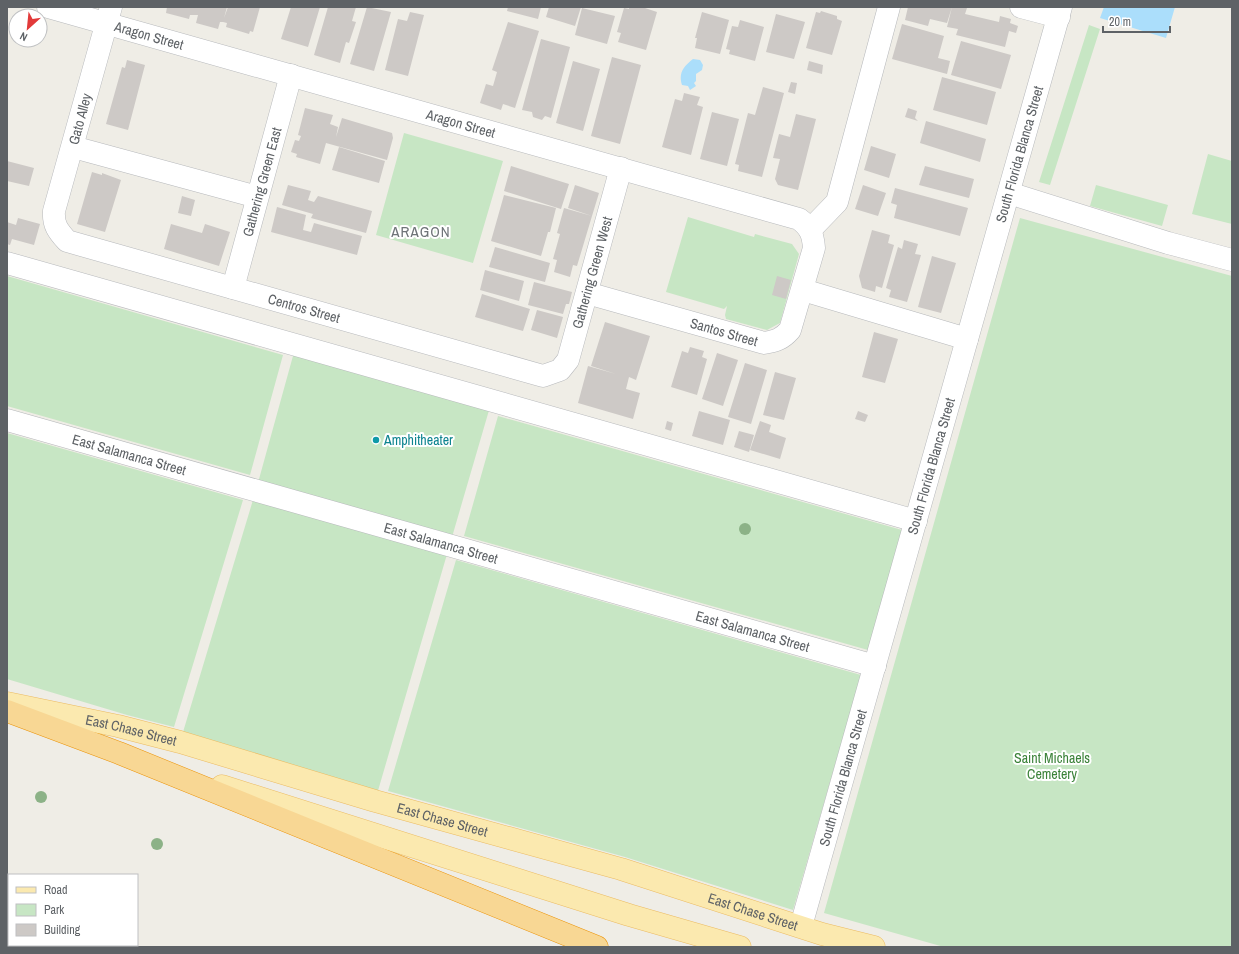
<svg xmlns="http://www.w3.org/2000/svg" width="1239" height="954" font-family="'Archivo Narrow',sans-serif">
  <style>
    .green { fill: #c7e6c4 }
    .water { fill: #abdefb }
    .building { fill: #cdc9c6 }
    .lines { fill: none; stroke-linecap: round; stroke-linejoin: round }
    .minor-casing { stroke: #b7b9bc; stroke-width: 23 }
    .major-casing { stroke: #ebbb63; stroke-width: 23 }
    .highway-casing { stroke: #eb940a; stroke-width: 23 }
    .minor { stroke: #fff; stroke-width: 22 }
    .major { stroke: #fbe9af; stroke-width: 22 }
    .highway { stroke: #f8d794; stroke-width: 22 }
    .tree { fill: #8cb287 }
    .culture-dot { fill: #0f9aa8; stroke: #fff; stroke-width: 1.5 }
    .labels { text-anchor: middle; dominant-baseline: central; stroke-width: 4; stroke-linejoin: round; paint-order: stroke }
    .street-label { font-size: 14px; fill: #5e6266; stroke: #fff }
    .culture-label { font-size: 14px; fill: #0d838f; stroke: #fff; text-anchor: start }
    .park-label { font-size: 14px; fill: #3b8239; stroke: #fff }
    .neighbourhood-label { font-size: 15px; letter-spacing: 1px; fill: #6f7478; stroke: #fff }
  </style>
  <rect width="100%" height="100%" fill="#efede6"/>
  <path class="green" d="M1089 25 1100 29 1050 185 1039 182Z
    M404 133 503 161 473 263 376 235Z
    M1208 154 1232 161V224L1192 214Z
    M1096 185 1168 205 1162 226 1090 206Z
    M688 217 754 237 755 234 792 244 799 254 780 323 767 330 726 319 725 315 727 306 724 309 666 292Z
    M1020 218 1232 276V947H944L824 913Z
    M7 276 283 355 250 475 7 406Z
    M296 345 492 400 375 801 180 742 256 490Z
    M498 416 902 530 868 650 464 536Z
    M7 433 243 500 174 727 127 715 7 679Z
    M456 560 861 675 793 910 625 857 388 791Z"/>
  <path class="water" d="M1104 7H1175L1166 38 1100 18Z
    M693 59 700 60 703 65 702 70 696 74V81L694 83 696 86 690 90 688 86 682 85C678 73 684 66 693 59Z"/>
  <path class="building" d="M167 7H227L224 18 228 7H260L253 32 250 31 249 34 226 27 227 23 223 22H220L218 29 196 23 198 15H190L189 19 166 13Z
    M291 7H320L308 47 281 39Z
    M328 7H356L352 21 356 22 349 43 346 42 340 63 314 55Z
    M367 7 391 12 374 71 350 64Z
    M508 7H541L538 19 507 11Z
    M549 7H581L575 26 546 17Z
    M629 7H642L657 12 646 50 618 42 621 33 617 32 624 8 629 9Z
    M908 7H952L947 23 930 19 928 26 905 20Z
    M952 7 967 8 965 14 999 22 1000 16 1011 19 1010 23 1018 26 1016 33 1009 31 1005 47 956 35 958 29 947 27Z
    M582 8 615 16 607 44 575 35Z
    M821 11 837 16V19L842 21 832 55 806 48 816 12 820 13Z
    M410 12 424 15 408 76 385 70 398 19 407 21Z
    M702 12 729 20 720 54 695 48 697 38H695Z
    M776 14 805 22 794 59 766 52Z
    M740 20 764 27 755 61 729 54 730 50 726 49 732 26 738 27Z
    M508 22 539 31 515 108 503 104 501 110 480 103 486 84 493 86 497 72 492 70Z
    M902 24 944 36 938 58 950 61 947 74 892 59Z
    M541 39 570 47 551 118 545 116 542 120 533 117 532 112 522 110Z
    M961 41 1011 55 1001 89 951 75Z
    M612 57 641 65 620 144 591 136Z
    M127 60 145 65 128 130 106 124 122 67 125 68Z
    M573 61 600 69 583 131 556 123Z
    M809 61 823 65 822 74 807 70Z
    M942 77 996 92 987 125 933 110Z
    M791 82 797 83 795 94 788 92Z
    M763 87 784 93 762 177 738 171 739 165 735 164 748 113 755 115Z
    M684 93 700 97 697 105 703 107 691 155 662 147 675 99 682 101Z
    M305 108 333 115 330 124 338 127 336 137 342 118 392 133 393 138 387 160 326 143 320 164 296 157 297 154 291 152 295 140 299 141 301 136 298 135Z
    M908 108 917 111 915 118 918 121 905 117Z
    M712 112 739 119 727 166 700 159Z
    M796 114 816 119 798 190 778 185 775 179 780 159 773 158 779 134 790 137Z
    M926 121 986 139 980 162 920 143Z
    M871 146 896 154 889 178 864 170Z
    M339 147 385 161 379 183 332 170Z
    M7 161 34 168 29 186 7 181Z
    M511 166 569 184 561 209 504 191Z
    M925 166 974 179 969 198 919 185Z
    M92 172 102 175V173L121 180 105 232 77 224Z
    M288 185 311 191 308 200 314 202 318 196 372 211 366 233 311 218 313 214 282 205Z
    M575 185 599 193 592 216 568 208Z
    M863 185 886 193 878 216 855 209Z
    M895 188 968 208 960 236 894 218 897 205 891 203Z
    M504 195 556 208 550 232H548L541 256 491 241Z
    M182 196 195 200 191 216 178 213Z
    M277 207 306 215 303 230 311 232 314 223 362 236 357 255 271 232Z
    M564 208 592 216 577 266 573 265 570 277 554 272 557 260 553 259 560 234 557 233Z
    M18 218 40 224 34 245 12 239 10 245 7 244V222L16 225Z
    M171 224 202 233 205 224 230 232 219 266 164 249Z
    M872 230 890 235 888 243 894 245 882 288 876 286 875 292 862 288 859 276Z
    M904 240 918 244 915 254 921 255 907 302 889 297 891 290 886 288 898 247 902 249Z
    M495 247 550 263 545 282 489 267Z
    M932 256 956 263 941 313 918 307Z
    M485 270 524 281 519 301 480 290Z
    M777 276 791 280 786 299 772 295Z
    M534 282 572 292 569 304H566L563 314 528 305Z
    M482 294 530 309 523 331 475 317Z
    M537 310 563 317 557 338 531 330Z
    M605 322 650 336 636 380 629 377 626 389 640 393 633 419 578 403 588 366 616 374 591 366Z
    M874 332 898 339 885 383 862 377Z
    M690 347 704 351 702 357 707 359 697 395 671 387 682 351 688 353Z
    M717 353 738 360 723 406 702 399Z
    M745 363 767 370 751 424 728 417Z
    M775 372 796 378 784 420 763 415Z
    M699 411 730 420 723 445 692 436Z
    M858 411 868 415 865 422 855 419Z
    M667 421 673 423 671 431 665 429Z
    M760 421 771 425 769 432 786 438 780 459 750 450Z
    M739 431 754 435 749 452 734 447Z"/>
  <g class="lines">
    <defs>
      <g id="minor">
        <path id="s1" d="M48 7 799 219C810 227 813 234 814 248L790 330C782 339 776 341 764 343L587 293"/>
        <path id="s2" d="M111 7 54 211C53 225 58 231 67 241L543 376 560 370 568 360 621 168"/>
        <path d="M1021 7 1059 17"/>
        <path d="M73 147 257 197"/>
        <path d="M1009 193 1168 243 1232 260"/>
        <path d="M810 230 837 202 889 7"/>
        <path d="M7 263 916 521"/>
        <path id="s3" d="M233 288 291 75"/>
        <path d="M803 290 967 339"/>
        <path id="s4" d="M7 420 875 666"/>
        <path id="s5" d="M801 926 1061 7"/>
      </g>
      <g id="major">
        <path id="s6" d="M7 703 118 726 180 742 375 801 621 869 822 934 874 947"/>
        <path d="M222 786 629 915 740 947"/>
      </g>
      <path id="highway" d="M7 711 119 753 597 947"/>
    </defs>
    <use href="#minor" class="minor-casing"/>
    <use href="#major" class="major-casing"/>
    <use href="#highway" class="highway-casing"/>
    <use href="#minor" class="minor"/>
    <use href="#major" class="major"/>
    <use href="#highway" class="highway"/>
  </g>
  <g class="tree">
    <circle cx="745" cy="529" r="6"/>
    <circle cx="41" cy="797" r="6"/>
    <circle cx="157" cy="844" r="6"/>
  </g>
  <circle class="culture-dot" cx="376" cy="440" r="4"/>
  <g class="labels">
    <g class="street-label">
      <text stroke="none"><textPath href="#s1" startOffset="105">Aragon Street</textPath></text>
      <text transform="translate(80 119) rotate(-75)">Gato Alley</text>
      <text stroke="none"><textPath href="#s1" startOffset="429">Aragon Street</textPath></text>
      <text stroke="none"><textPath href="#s5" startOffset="802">South Florida Blanca Street</textPath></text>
      <text stroke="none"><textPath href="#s3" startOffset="110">Gathering Green East</textPath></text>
      <text stroke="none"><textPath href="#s2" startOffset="862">Gathering Green West</textPath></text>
      <text stroke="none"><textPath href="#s2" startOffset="492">Centros Street</textPath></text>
      <text transform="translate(724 332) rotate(16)">Santos Street</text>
      <text stroke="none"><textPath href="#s4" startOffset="127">East Salamanca Street</textPath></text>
      <text stroke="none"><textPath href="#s5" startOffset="478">South Florida Blanca Street</textPath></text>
      <text stroke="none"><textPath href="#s4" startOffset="451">East Salamanca Street</textPath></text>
      <text stroke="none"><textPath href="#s4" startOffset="775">East Salamanca Street</textPath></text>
      <text stroke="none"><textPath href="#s6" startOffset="127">East Chase Street</textPath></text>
      <text stroke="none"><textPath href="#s5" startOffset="154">South Florida Blanca Street</textPath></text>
      <text stroke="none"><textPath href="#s6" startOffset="451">East Chase Street</textPath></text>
      <text stroke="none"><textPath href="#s6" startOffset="775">East Chase Street</textPath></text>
    </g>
    <g class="culture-label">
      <text x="384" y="440">Amphitheater</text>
    </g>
    <g class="park-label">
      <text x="1052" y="758">Saint Michaels<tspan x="1052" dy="16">Cemetery</tspan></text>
    </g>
    <g class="neighbourhood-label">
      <text x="421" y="231">ARAGON</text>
    </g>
  </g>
  <rect width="1239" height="954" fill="none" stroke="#5e6266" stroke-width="16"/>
  <rect x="8" y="874" width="130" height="72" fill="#ffffff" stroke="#bfc0c2"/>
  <rect x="16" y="887" width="20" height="6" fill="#fbe9af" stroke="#bfc0c2"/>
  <text x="44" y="894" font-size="12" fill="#5e6266">Road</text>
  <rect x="16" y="904" width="20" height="12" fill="#c7e6c4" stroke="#bfc0c2"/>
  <text x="44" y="914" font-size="12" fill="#5e6266">Park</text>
  <rect x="16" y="924" width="20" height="12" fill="#cdc9c6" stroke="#bfc0c2"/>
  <text x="44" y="934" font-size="12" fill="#5e6266">Building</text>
  <g transform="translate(28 28) rotate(207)"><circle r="19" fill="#ffffff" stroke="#bfc0c2"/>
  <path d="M0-3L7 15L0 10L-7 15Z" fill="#e23a3a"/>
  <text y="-6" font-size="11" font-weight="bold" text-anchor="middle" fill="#5e6266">N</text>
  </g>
  <path d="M1103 26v6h67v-6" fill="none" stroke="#5e6266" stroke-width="2"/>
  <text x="1109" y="26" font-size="12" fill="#5e6266" stroke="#ffffff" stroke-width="3" paint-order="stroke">20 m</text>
</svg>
